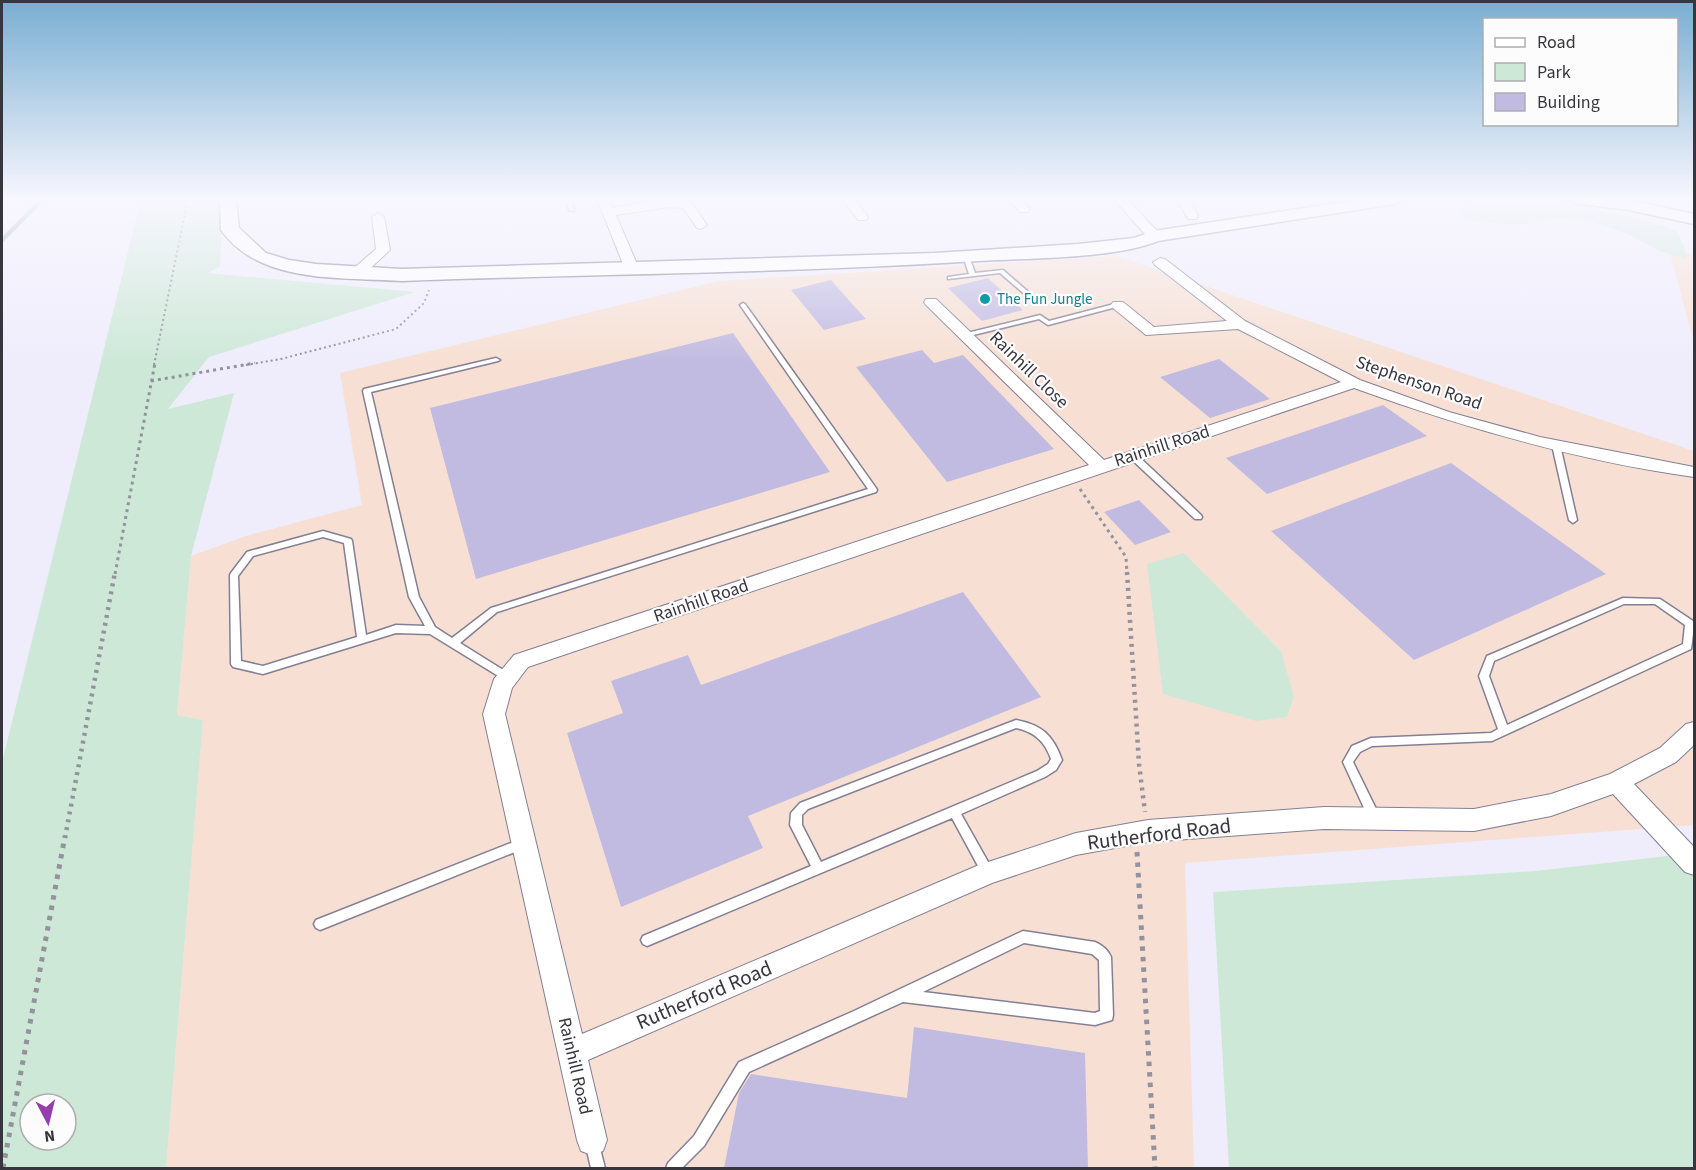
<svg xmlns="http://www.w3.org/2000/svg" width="1696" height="1170" font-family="'Source Sans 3',sans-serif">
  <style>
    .industrial { fill: #f7e0d3 }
    .green { fill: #cee8d8; fill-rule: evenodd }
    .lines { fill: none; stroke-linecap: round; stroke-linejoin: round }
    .stream { stroke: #74a5b0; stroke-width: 4.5 }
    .building { fill: #c1bbe1 }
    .lane-casing { stroke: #837f95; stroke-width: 3 }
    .street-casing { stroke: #837f95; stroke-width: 2 }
    .secondary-casing { stroke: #837f95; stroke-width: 3 }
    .path-far3 { stroke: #93929e; stroke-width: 2; stroke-dasharray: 2 3; stroke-linecap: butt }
    .path-far2 { stroke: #93929e; stroke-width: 3; stroke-dasharray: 3 4; stroke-linecap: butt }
    .path-far1 { stroke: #93929e; stroke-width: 4.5; stroke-dasharray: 3 5; stroke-linecap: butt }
    .path { stroke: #93929e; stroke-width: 5; stroke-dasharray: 4.5 6; stroke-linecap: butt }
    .lane { fill: #fff; fill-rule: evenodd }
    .street { fill: #fff; fill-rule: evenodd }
    .secondary { fill: #fff; fill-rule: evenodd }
    .culture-dot { fill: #0f9aa8; stroke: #fcfcfc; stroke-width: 2 }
    .labels { text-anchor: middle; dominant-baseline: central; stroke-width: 4.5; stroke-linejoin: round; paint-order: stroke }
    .far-culture-label { font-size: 15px; fill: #0d838f; stroke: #fcfcfc; text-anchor: start }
    .street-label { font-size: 18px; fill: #37363f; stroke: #fcfcfc }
    .near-street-label { font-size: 21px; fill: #37363f; stroke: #fcfcfc }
  </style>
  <rect width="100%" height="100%" fill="#efedfc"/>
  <path class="industrial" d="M1670 254H1694V342Z
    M1117 256 1694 451V825L1185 863 1194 1168H166L203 720 177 715 191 556 246 536 362 505 340 373 719 281Z"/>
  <path class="green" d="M141 199H223L220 266 208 273 415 292 209 357 168 409 234 393 191 556 177 715 203 720 166 1168H2V762ZM30 1104H66V1140H30Z
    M1498 201C1559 205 1619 209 1676 230L1685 249 1686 259 1659 251 1628 234 1589 221 1556 218 1529 224H1504L1467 220 1455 209Z
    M1184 553 1281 651 1294 697 1287 717 1256 721 1163 694 1147 564Z
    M1694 853V1168H1229L1213 892 1535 871Z"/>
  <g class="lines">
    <path class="stream" d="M2 240 43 199"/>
  </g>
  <path class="building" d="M988 278 1023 310 982 321 948 288Z
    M831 280 854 306 866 319 824 330 791 290Z
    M733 333 830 472 476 579 430 408Z
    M922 350 934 363 963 355 1054 449 947 482 856 367Z
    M1219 359 1270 399 1210 418 1160 377Z
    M1383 405 1427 436 1267 494 1226 458Z
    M1451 463 1606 574 1414 660 1271 531Z
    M1139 500 1171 532 1135 545 1104 512Z
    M963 592 1041 697 748 816 763 848 621 907 567 733 623 713 611 681 688 655 701 685Z
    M914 1027 1085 1053 1088 1168H724L739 1093 751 1074 907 1098Z"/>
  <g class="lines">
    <defs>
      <path id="lane" d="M566 199H572L574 211 569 210Z
        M966 254 969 256 975 273 1003 270 1041 303 1036 304 1000 273 948 279V277L969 274 963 256Z
        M743 303 745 304 876 488 877 490 876 492 497 612 460 643 511 675 513 678 511 681 508 682 430 634 396 633 263 674 233 667 231 664 230 575 231 573 247 552 250 551 323 531 351 539 352 541 366 635 396 625 425 626 409 597 363 391 364 389 496 358 500 360 498 361 371 392 419 597 435 627 452 638 491 608 868 489 740 305ZM323 537 344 543 357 637 263 666 241 661 238 576 253 556Z
        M1118 303 1120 304V306L1048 325 1039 319 965 337 962 335 963 334 1040 315 1049 321Z
        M1553 443H1556L1560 445 1577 520 1573 523 1569 520 1552 445Z
        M1133 453 1136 454 1201 515 1202 517 1201 519H1195L1130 458 1129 456 1130 454Z
        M1623 598 1660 599 1693 621 1694 626 1691 649 1492 741 1372 746 1360 752 1353 762 1380 817 1378 821 1374 822 1370 821 1343 762 1352 746 1371 738 1491 733 1498 729 1479 676 1487 656ZM1624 604H1655L1685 625 1683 644 1507 725 1489 676 1494 661Z
        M1016 720C1042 725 1053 735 1062 760L1056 770 1045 777 961 814 992 869 994 873 992 877 988 878 984 877 952 818 647 946 643 944 641 940 643 936 811 866 790 825 791 813 800 803ZM1016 728C1035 732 1045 742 1051 759L1048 764 1037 771 821 862 802 825V815L808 809Z
        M521 839 525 840 527 844 525 848 320 930 316 928 314 924 316 920Z
        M1023 931 1095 942C1102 945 1108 950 1111 957L1113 1015 1112 1020 1095 1025 903 1002 749 1072 704 1146 682 1168H666L668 1163 694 1136 739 1062 854 1011 896 991ZM1024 943 1092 954 1099 960 1100 1011 1095 1013 923 992Z
        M592 1135 597 1137 605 1168H591L585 1142 587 1137Z"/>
      <path id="street" d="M597 199H609L613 208C639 204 666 196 691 202L707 225 701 229 697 228 683 208 669 207 616 215 639 269 632 273 625 269Z
        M842 199H854L868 217 866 220H858Z
        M1008 199H1021L1030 209 1028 212H1020Z
        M1114 199H1127L1159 233 1160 236 1159 239H1149Z
        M1177 199H1189L1198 216 1196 219H1188Z
        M378 213 384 217 390 250 363 275H353L351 272 353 269 376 249 372 217Z
        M1160 258 1165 259 1245 321 1360 380 1449 412 1540 437 1694 467V477C1578 461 1465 428 1354 388L528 667 512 688 505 714 582 1034 979 865 1076 833 1148 820 1324 807 1474 809 1551 794 1610 774 1660 748 1686 724 1694 722V745L1676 762 1634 784 1694 847V875L1685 872 1613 794 1551 816 1474 831 1324 829 1148 842 1076 855 992 883 588 1060 607 1140 603 1151 592 1155 581 1151 577 1140 483 714 494 679 514 655 1089 465 926 305 924 302 926 299H936L1104 460 1341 382 1238 329 1146 335 1113 308 1111 305 1113 302H1123L1154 327 1227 321 1155 265 1153 262Z"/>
      <path id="secondary" d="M220 199H236L239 228 266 253 289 260 316 264 402 269 935 253 1078 244 1134 238 1154 231 1363 199H1403L1395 204 1158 241C1113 259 1029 258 978 261 787 273 594 274 402 281 343 277 260 285 221 230Z
        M1572 199 1629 200 1694 214V224L1629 210 1580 204 1574 203Z"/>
    </defs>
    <use href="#lane" class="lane-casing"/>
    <use href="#street" class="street-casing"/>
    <use href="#secondary" class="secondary-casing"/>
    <path class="path-far3" d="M154 365 188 199
      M246 365 281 359 396 329 424 303 429 290"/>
    <path class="path-far2" d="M151 381 255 363
      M1080 489 1126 557 1127 574
      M115 574 155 363"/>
    <path class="path-far1" d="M1127 572 1139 764 1145 812
      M65 838 115 572"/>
    <path class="path" d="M1137 852 1155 1168
      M3 1168 65 836"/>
    <use href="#lane" class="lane"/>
    <use href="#street" class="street"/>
    <use href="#secondary" class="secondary"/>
  </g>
  <linearGradient id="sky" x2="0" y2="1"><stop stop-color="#79aed2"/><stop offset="0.55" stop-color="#f8f7fe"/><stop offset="1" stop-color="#f8f7fe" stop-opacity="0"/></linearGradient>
  <rect width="1696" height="363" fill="url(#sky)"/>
  <circle class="culture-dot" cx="985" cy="299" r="6"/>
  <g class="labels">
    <g class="far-culture-label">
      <text x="997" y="299">The Fun Jungle</text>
    </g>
    <g class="street-label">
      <text transform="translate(1029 370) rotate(44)">Rainhill Close</text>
      <text transform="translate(1419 383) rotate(19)">Stephenson Road</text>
      <text transform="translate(1162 446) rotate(-18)">Rainhill Road</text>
      <text transform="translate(701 601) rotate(-19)">Rainhill Road</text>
      <text transform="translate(575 1066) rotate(77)">Rainhill Road</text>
    </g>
    <g class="near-street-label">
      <text transform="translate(1159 834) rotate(-7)">Rutherford Road</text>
      <text transform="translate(704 995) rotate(-23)">Rutherford Road</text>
    </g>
  </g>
  <rect width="1696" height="1170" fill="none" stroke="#37363f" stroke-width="6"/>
  <rect x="1483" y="18" width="195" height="108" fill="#fcfcfc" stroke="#adadb0" stroke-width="1.5"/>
  <rect x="1495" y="38" width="30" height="9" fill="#ffffff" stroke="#adadb0" stroke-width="1.5"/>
  <text x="1537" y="48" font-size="18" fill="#37363f">Road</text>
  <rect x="1495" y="63" width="30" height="18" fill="#cee8d8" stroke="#adadb0" stroke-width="1.5"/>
  <text x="1537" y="78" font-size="18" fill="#37363f">Park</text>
  <rect x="1495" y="93" width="30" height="18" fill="#c1bbe1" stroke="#adadb0" stroke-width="1.5"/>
  <text x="1537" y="108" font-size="18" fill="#37363f">Building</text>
  <g transform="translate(48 1122) rotate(173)"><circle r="28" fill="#fcfcfc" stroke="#adadb0" stroke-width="1.5"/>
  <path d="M0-4.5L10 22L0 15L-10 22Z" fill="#963fac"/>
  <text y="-9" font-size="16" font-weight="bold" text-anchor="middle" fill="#37363f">N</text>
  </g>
</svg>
